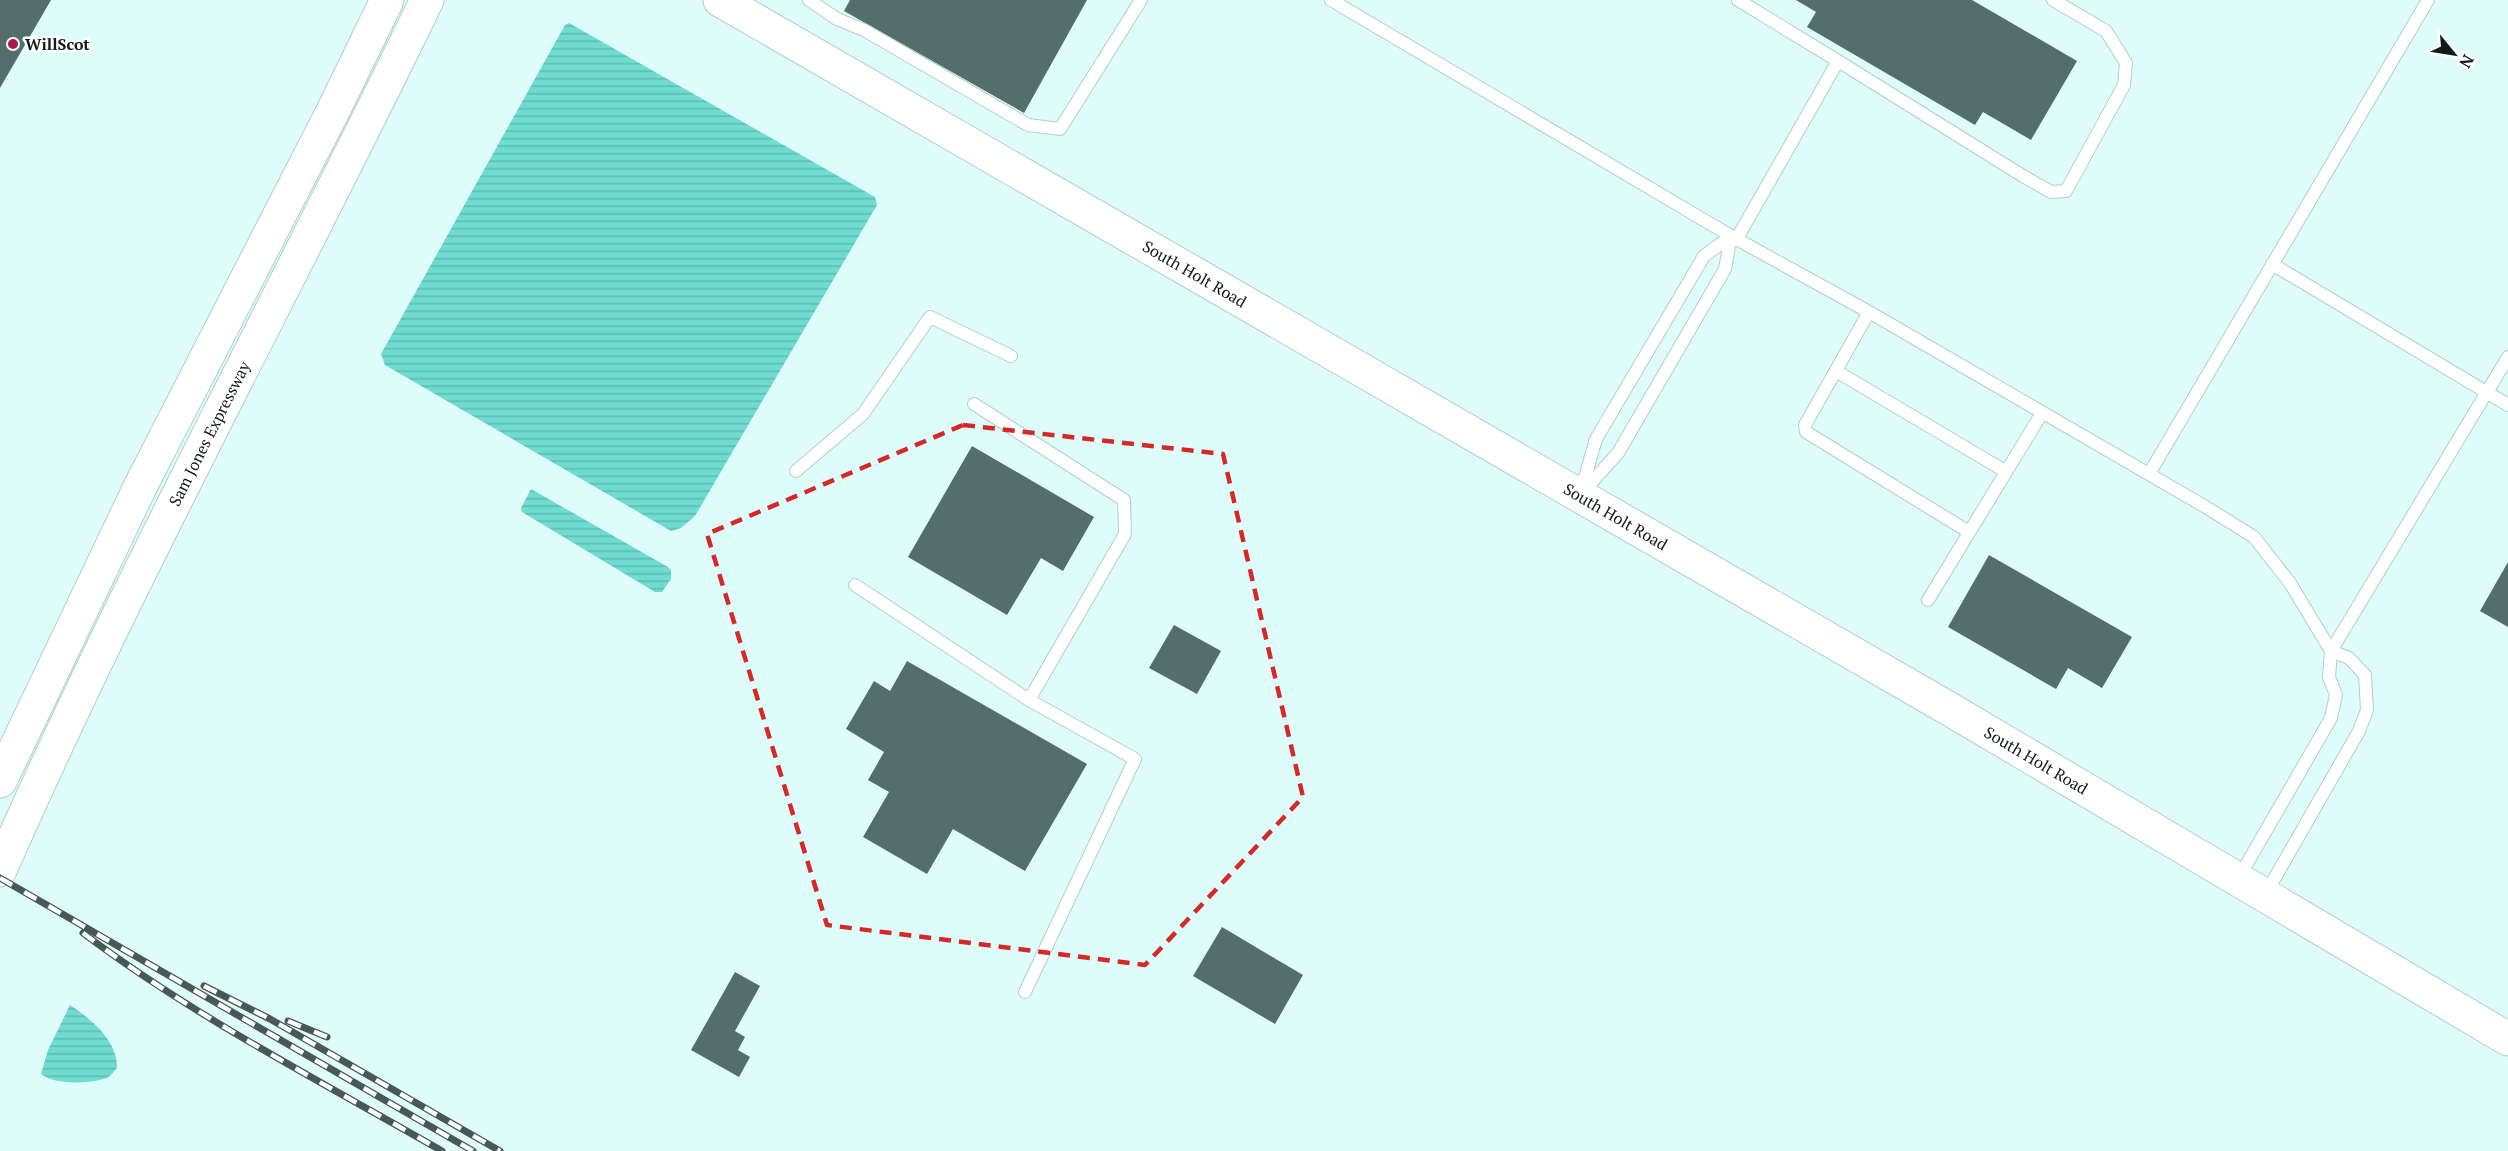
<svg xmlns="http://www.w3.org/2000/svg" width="2508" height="1151" font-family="'PT Serif',serif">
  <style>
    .water { fill: url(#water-rules) }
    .building { fill: #536e6b }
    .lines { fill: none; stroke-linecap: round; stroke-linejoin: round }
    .lane-casing { stroke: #b1cecb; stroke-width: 14 }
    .primary-casing { stroke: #b1cecb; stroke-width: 35 }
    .lane { stroke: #fff; stroke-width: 12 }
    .primary { stroke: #fff; stroke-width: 33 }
    .rail-casing { stroke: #475856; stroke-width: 7 }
    .rail { stroke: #fff; stroke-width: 4.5; stroke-dasharray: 14; stroke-linecap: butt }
    .marked { fill: none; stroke: #d62828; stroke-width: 4.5; stroke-dasharray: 12 8; stroke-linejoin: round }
    .poi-dot { fill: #ac1a4c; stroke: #fff; stroke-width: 2 }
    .labels { text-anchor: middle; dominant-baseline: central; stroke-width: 5; stroke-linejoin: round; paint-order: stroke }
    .poi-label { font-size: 16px; font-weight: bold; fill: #101b1a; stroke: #fff; text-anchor: start }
    .street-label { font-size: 16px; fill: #101b1a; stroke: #fff }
  </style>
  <defs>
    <pattern id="water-rules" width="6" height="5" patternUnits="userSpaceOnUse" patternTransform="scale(1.5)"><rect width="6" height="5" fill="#6fdbd1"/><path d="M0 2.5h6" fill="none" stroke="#5fbbb3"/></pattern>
  </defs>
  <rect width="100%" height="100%" fill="#defdfa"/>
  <path class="water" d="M569 23 875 197 877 205 695 516 681 528 671 531 385 365 381 354 565 25Z
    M531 489 668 567 671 570V579L662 592H655L522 512 521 508Z
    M70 1005C91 1019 118 1041 117 1068 114 1071 111 1076 107 1078 90 1084 54 1085 41 1074L48 1050Z"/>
  <path class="building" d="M0 0H51L0 88Z
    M850 0H1087L1024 113 844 11Z
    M1796 0H1972L2077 61 2031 140 1983 112 1975 125 1807 27 1816 12Z
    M972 446 1094 517 1063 571 1041 558 1007 615 908 557Z
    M1989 555 2132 637 2102 688 2068 668 2056 689 1948 627Z
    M2508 562V627L2480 611Z
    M1174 625 1221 651 1197 694 1149 668Z
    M907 661 1087 764 1025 871 953 829 927 874 863 837 889 792 868 780 884 752 846 729 874 681 890 691Z
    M1222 927 1303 975 1275 1024 1193 976Z
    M735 972 760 986 735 1031 745 1037 738 1050 750 1057 739 1077 691 1050Z"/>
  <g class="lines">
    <defs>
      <path id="lane" d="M809 0 837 19 864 30 1028 125 1060 129 1141 0
        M1331 0 1731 236 1869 312 2204 506 2254 537 2290 583 2331 651 2349 658 2365 675 2367 710 2359 731 2265 895
        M1838 61 2023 176 2051 192 2066 191 2124 85 2126 63 2106 31 2053 0
        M1731 236 1725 269 1618 453 1580 495 1596 439 1704 256Z
        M1736 240 1838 61 1738 0
        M2272 264 2508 405
        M1869 312 1805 425 1806 432 1969 532
        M1836 371 2005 471
        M974 404 1124 500 1125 534 1029 700 1135 759 1025 992
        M796 471 863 414 930 317 1011 356
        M2149 474 2428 0
        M855 585 1029 700
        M1928 600 2042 413
        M2238 879 2331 718 2336 695 2329 677 2331 651 2508 357"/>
      <g id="primary">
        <path id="s1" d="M720 0 1946 707 2508 1039"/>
        <path d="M0 781 140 487 333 111 387 0"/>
        <path id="s2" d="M0 870C130 574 286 291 427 0"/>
      </g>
    </defs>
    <use href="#lane" class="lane-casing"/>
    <use href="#primary" class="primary-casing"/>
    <use href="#lane" class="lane"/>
    <use href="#primary" class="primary"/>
    <defs>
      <path id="rail" d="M0 878 473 1151
        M83 933C193 1016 322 1082 442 1151
        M204 986 270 1019 500 1151
        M288 1021 327 1037"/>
    </defs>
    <use href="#rail" class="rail-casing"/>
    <use href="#rail" class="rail"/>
  </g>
  <path class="marked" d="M963 425 1223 454 1303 797 1145 965 827 925 707 534Z"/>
  <circle class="poi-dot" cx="13" cy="44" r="6"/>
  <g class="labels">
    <g class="poi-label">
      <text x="25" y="44">WillScot</text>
    </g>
    <g class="street-label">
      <text stroke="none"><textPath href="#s1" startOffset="548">South Holt Road</textPath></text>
      <text stroke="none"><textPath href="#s2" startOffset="484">Sam Jones Expressway</textPath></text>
      <text stroke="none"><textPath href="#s1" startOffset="1034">South Holt Road</textPath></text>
      <text stroke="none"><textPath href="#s1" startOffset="1520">South Holt Road</textPath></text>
    </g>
  </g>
  <g transform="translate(2454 54) rotate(120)" stroke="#ffffff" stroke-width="4.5" paint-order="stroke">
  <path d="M0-4.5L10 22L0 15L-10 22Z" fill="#101b1a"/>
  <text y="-9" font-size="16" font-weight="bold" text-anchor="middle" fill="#101b1a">N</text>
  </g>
</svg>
